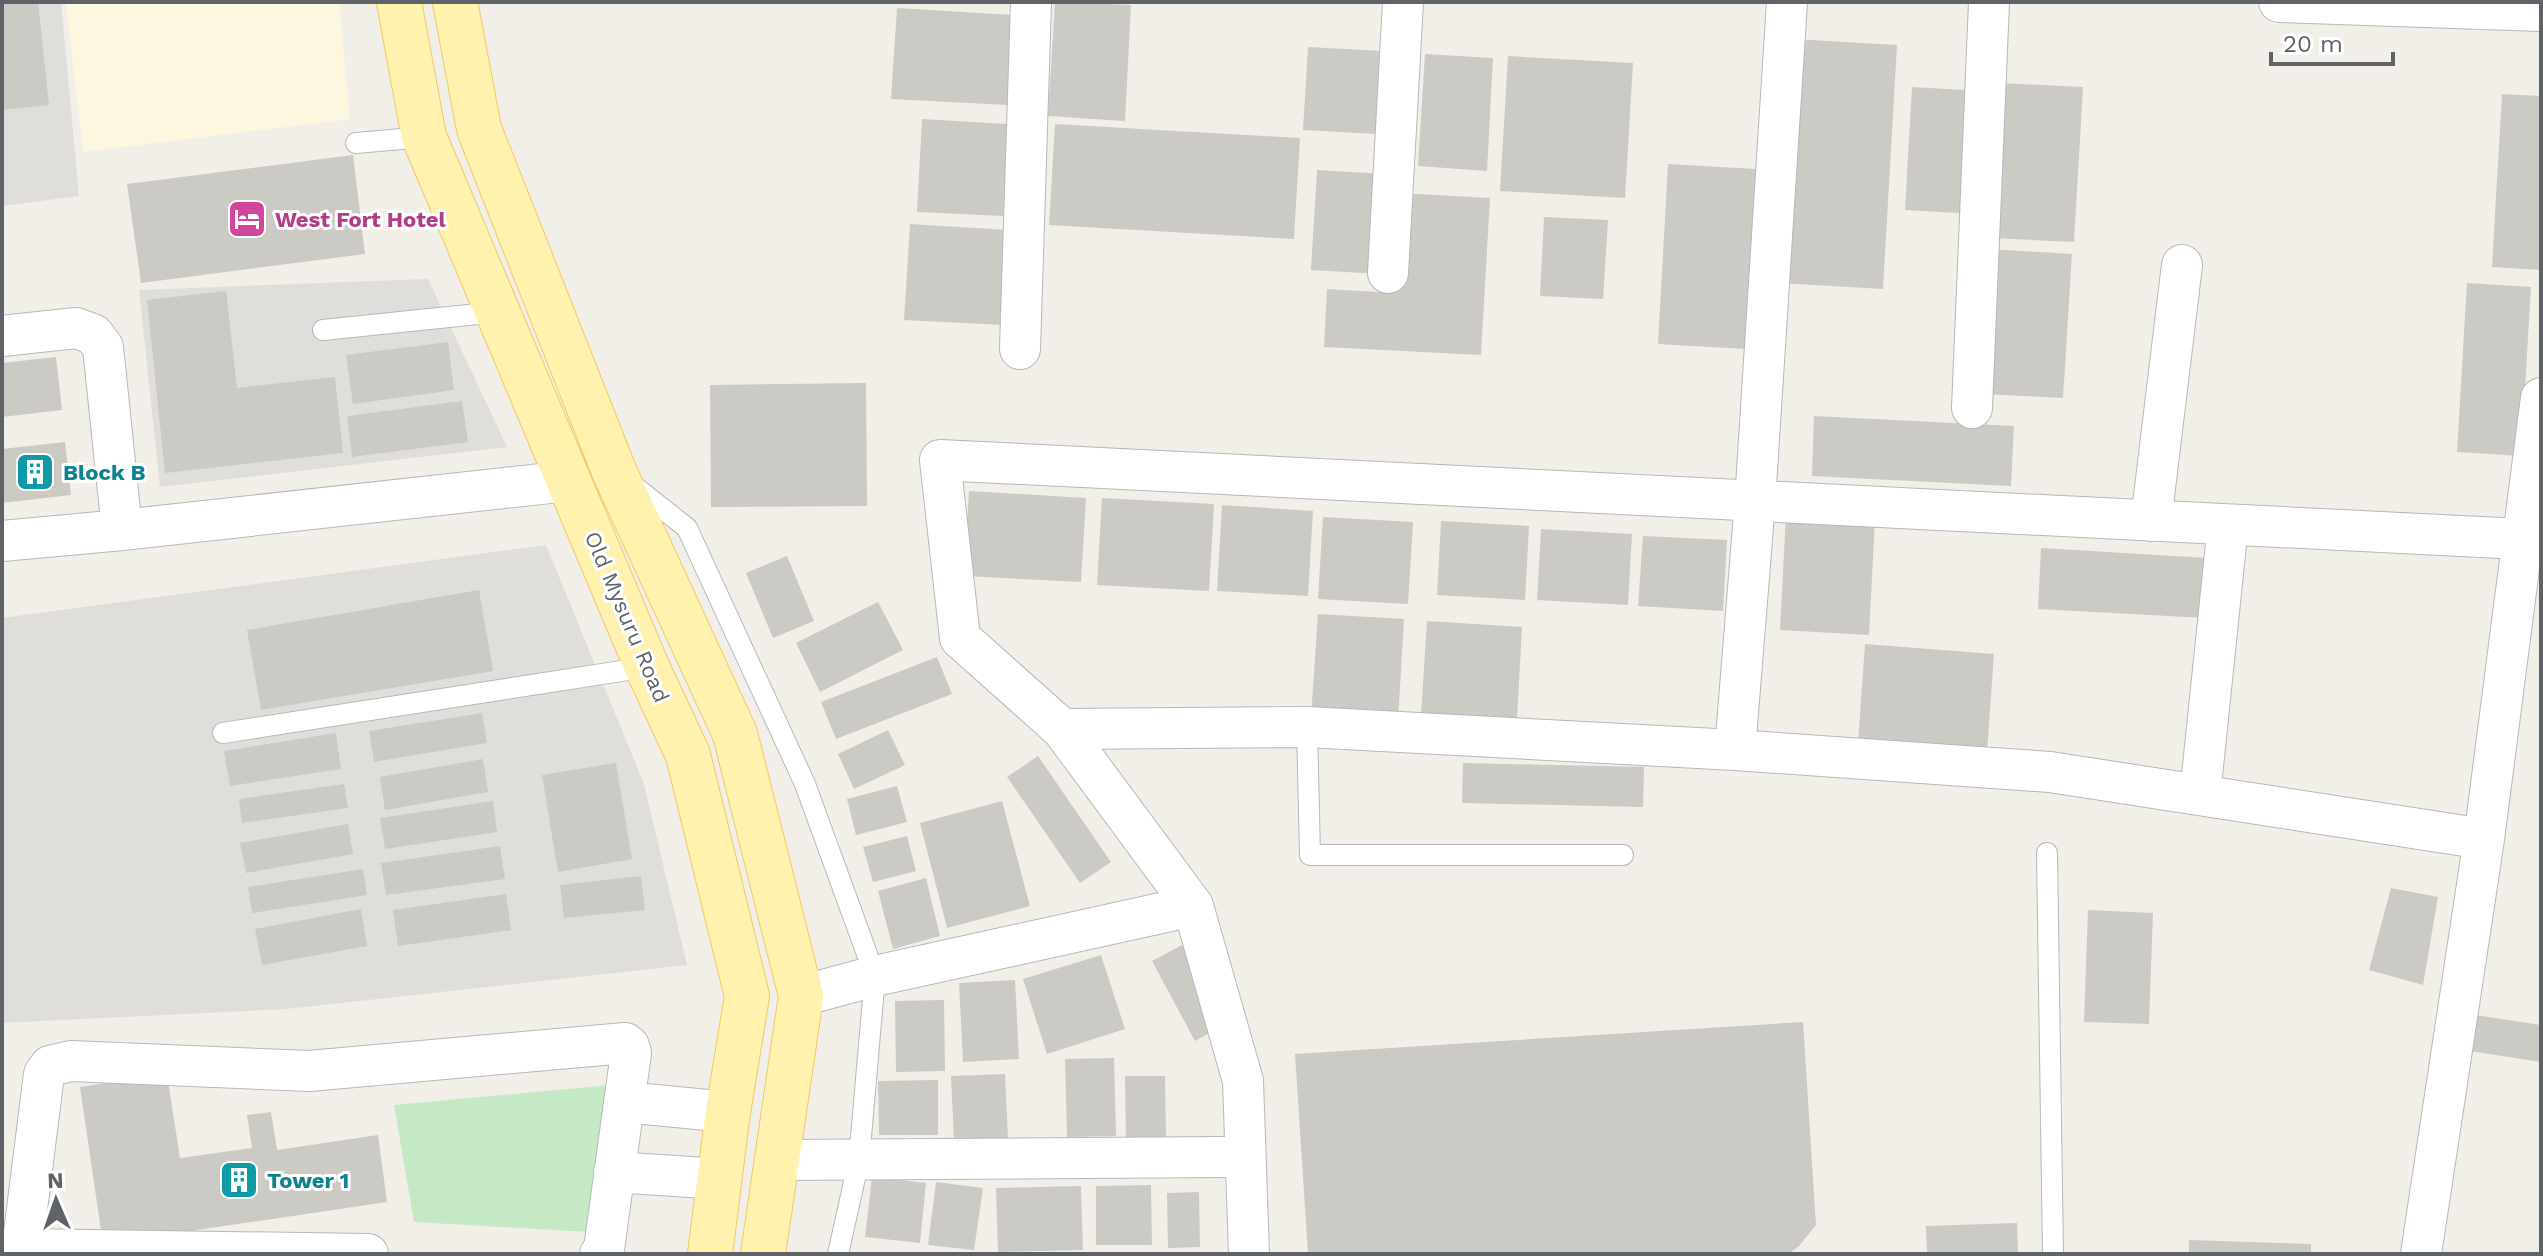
<svg xmlns="http://www.w3.org/2000/svg" width="2543" height="1256" font-family="'Work Sans',sans-serif">
  <style>
    .commercial { fill: #fef7e0 }
    .industrial { fill: #e0deda }
    .green { fill: #c5e8c5 }
    .building { fill: #cccac5 }
    .lines { fill: none; stroke-linecap: round; stroke-linejoin: round }
    .service-casing { stroke: #b5b8bc; stroke-width: 22 }
    .minor-casing { stroke: #b5b8bc; stroke-width: 42 }
    .primary-casing { stroke: #f2c960; stroke-width: 46 }
    .service { stroke: #fff; stroke-width: 20 }
    .minor { stroke: #fff; stroke-width: 40 }
    .primary { stroke: #fff2af; stroke-width: 44 }
    .labels { text-anchor: middle; dominant-baseline: central; stroke-width: 6; stroke-linejoin: round; paint-order: stroke }
    .hotel-label { font-size: 22px; font-weight: bold; fill: #b23c85; stroke: #fff; text-anchor: start }
    .culture-label { font-size: 22px; font-weight: bold; fill: #0d838f; stroke: #fff; text-anchor: start }
    .street-label { font-size: 22px; fill: #5f6368; stroke: #fff }
  </style>
  <rect width="100%" height="100%" fill="#f1efe8"/>
  <path class="commercial" d="M66 2H339L350 119 83 152Z"/>
  <path class="industrial" d="M2 2H61L79 196 2 206Z
    M428 279 507 447 160 487 139 290Z
    M546 545 644 784 687 965 286 1009 2 1023V618Z"/>
  <path class="green" d="M611 1085 589 1232 414 1222 394 1105Z"/>
  <path class="building" d="M2 2H38L49 105 2 110Z
    M1055 2 1131 5 1125 121 1048 116Z
    M897 8 1012 15 1008 105 891 99Z
    M1794 39 1897 45 1883 289 1780 283Z
    M1308 47 1382 51 1377 134 1303 130Z
    M1425 54 1493 58 1487 171 1418 166Z
    M1508 56 1633 63 1625 198 1500 191Z
    M1999 83 2083 87 2074 242 1990 238Z
    M1912 87 1982 91 1976 214 1905 210Z
    M2502 94 2541 96V270L2492 267Z
    M922 119 1008 124 1003 216 917 212Z
    M1055 124 1300 138 1294 239 1049 225Z
    M353 155 365 254 141 283 127 184Z
    M1668 164 1756 169 1746 349 1658 344Z
    M1317 170 1385 174 1380 274 1311 270Z
    M1400 193 1490 198 1481 355 1324 347 1327 289 1395 293Z
    M1544 217 1608 220 1603 299 1540 296Z
    M910 224 1009 230 1004 325 904 320Z
    M1989 249 2072 254 2063 398 1981 394Z
    M2467 283 2531 287 2521 456 2457 452Z
    M226 291 237 388 335 377 343 453 165 473 147 300Z
    M448 342 454 390 353 404 346 355Z
    M56 357 62 410 2 417V363Z
    M866 383 867 506 711 507 710 385Z
    M462 401 468 442 352 457 347 416Z
    M1814 416 2014 426 2011 486 1812 476Z
    M65 442 71 495 2 503V449Z
    M969 491 1086 498 1081 582 964 576Z
    M1102 498 1214 504 1209 591 1097 585Z
    M1222 505 1313 511 1308 596 1217 591Z
    M1786 514 1875 519 1869 635 1780 630Z
    M1323 517 1413 522 1408 604 1318 599Z
    M1441 521 1529 526 1525 600 1437 595Z
    M1541 529 1632 534 1628 605 1537 600Z
    M1643 536 1727 540 1723 611 1638 606Z
    M2041 548 2208 558 2205 618 2038 609Z
    M787 556 814 621 773 638 746 573Z
    M479 590 493 671 261 710 247 630Z
    M878 602 903 650 820 692 796 643Z
    M1318 614 1404 619 1398 721 1311 716Z
    M1427 621 1522 627 1517 719 1421 714Z
    M1865 644 1994 654 1987 752 1858 743Z
    M937 657 952 694 836 739 821 702Z
    M482 713 487 743 374 762 369 731Z
    M888 730 905 765 854 789 838 754Z
    M336 733 341 769 230 786 224 751Z
    M1038 756 1111 862 1080 883 1007 777Z
    M483 759 488 792 385 810 380 777Z
    M616 763 632 859 558 872 542 775Z
    M1463 763 1644 767 1643 807 1462 803Z
    M344 784 348 808 242 823 239 799Z
    M897 786 907 822 856 835 847 799Z
    M493 801 497 832 385 849 380 818Z
    M1002 801 1030 906 947 928 920 823Z
    M348 824 353 854 246 873 240 843Z
    M907 836 916 871 873 882 863 847Z
    M500 846 505 879 386 895 381 863Z
    M363 869 367 895 252 913 248 887Z
    M641 876 645 910 564 918 560 885Z
    M926 878 940 936 893 949 878 891Z
    M2391 888 2438 897 2423 985 2369 970Z
    M506 894 511 930 398 946 393 910Z
    M361 909 367 946 262 965 255 929Z
    M2088 910 2153 913 2149 1024 2084 1022Z
    M1182 945 1226 1024 1195 1041 1152 961Z
    M1101 955 1125 1029 1047 1054 1023 979Z
    M1015 980 1019 1059 963 1062 959 983Z
    M944 1000 945 1071 896 1072 895 1001Z
    M2462 1013 2541 1025V1062L2457 1049Z
    M1803 1022 1816 1225 1799 1246 1788 1254H1308L1295 1054Z
    M1114 1058 1116 1136 1067 1137 1065 1059Z
    M167 1074 180 1158 252 1148 247 1115 271 1112 277 1150 378 1135 387 1202 103 1244 80 1087Z
    M1005 1074 1008 1139 954 1141 951 1076Z
    M1125 1076H1165L1166 1139 1126 1140Z
    M938 1080V1135H879L878 1081Z
    M872 1177 926 1183 920 1243 865 1237Z
    M936 1182 983 1188 974 1250 928 1245Z
    M1151 1185 1152 1245H1096V1186Z
    M1081 1186 1083 1250 998 1252 996 1188Z
    M1199 1192 1200 1247 1168 1248 1167 1193Z
    M2017 1223 2018 1254H1927L1926 1226Z
    M2189 1240 2311 1244V1254H2189Z"/>
  <g class="lines">
    <defs>
      <path id="service" d="M356 143 424 137
        M323 330 497 312
        M630 483 687 528 805 784 875 976 859 1160 838 1254
        M1307 727 1310 855H1623
        M223 733 647 667
        M2047 853 2053 1254"/>
      <path id="minor" d="M2279 2 2541 11
        M1388 273 1403 2
        M2 336 76 328 93 334 103 347 122 530
        M1020 349 1031 2
        M1972 408 1989 2
        M2151 521 2182 265
        M2 541 122 530 568 481
        M1062 729 1307 727 1735 750 2050 772 2484 839
        M1735 750 1755 502 1787 2
        M2200 795 2228 525
        M801 996 875 976 1193 906
        M624 1102 728 1112
        M777 1160 1223 1157
        M614 1172 720 1179
        M368 1254 22 1249 44 1074 50 1066 71 1061 309 1071 625 1043 629 1046 631 1053 604 1249 600 1254
        M1249 1254 1243 1081 1193 906 1062 729 960 638 940 460 2521 539
        M2421 1254 2484 839 2541 398"/>
      <path id="primary" d="M399 2 424 137 647 667 688 755 747 996 728 1112 710 1254
        M455 2 479 129 614 471 735 734 801 996 763 1254"/>
    </defs>
    <use href="#service" class="service-casing"/>
    <use href="#minor" class="minor-casing"/>
    <use href="#primary" class="primary-casing"/>
    <use href="#service" class="service"/>
    <use href="#minor" class="minor"/>
    <use href="#primary" class="primary"/>
  </g>
  <defs>
    <symbol id="hotel-square" viewBox="-11 -11 22 22"><rect x="-9" y="-9" width="18" height="18" rx="4" fill="#d1479c" stroke="#fff"/><path d="M-6-4.5h1.5V1H6V5H4.5V3h-9V5H-6ZM-4 0a1.8 1.8 0 1 1 3.6 0ZM.5 0V-2.5h3Q6-2.5 6 0Z" fill="#fff"/></symbol>
    <symbol id="building-square" viewBox="-11 -11 22 22"><rect x="-9" y="-9" width="18" height="18" rx="4" fill="#0f9aa8" stroke="#fff"/><path d="M-4-6H4V6H1V3H-1V6H-4ZM-2.5-4.3h1.7v1.8h-1.7ZM.8-4.3h1.7v1.8H.8ZM-2.5-1h1.7V.8h-1.7ZM.8-1h1.7V.8H.8Z" fill="#fff"/></symbol>
  </defs>
  <g fill-rule="evenodd">
    <use href="#hotel-square" x="225" y="197" width="44" height="44"/>
    <use href="#building-square" x="13" y="450" width="44" height="44"/>
    <use href="#building-square" x="217" y="1158" width="44" height="44"/>
  </g>
  <g class="labels">
    <g class="hotel-label">
      <text x="275" y="219">West Fort Hotel</text>
    </g>
    <g class="culture-label">
      <text x="63" y="472">Block B</text>
      <text x="267" y="1180">Tower 1</text>
    </g>
    <g class="street-label">
      <text transform="translate(627 617) rotate(67)">Old Mysuru Road</text>
    </g>
  </g>
  <rect width="2543" height="1256" fill="none" stroke="#5f6368" stroke-width="8"/>
  <g transform="translate(56 1200) rotate(358)" stroke="#ffffff" stroke-width="6" paint-order="stroke">
  <path d="M0-6L14 30L0 20L-14 30Z" fill="#5f6368"/>
  <text y="-12" font-size="22" font-weight="bold" text-anchor="middle" fill="#5f6368">N</text>
  </g>
  <path d="M2271 52v12h122v-12" fill="none" stroke="#5f6368" stroke-width="4"/>
  <text x="2283" y="52" font-size="24" fill="#5f6368" stroke="#ffffff" stroke-width="6" paint-order="stroke">20 m</text>
</svg>
